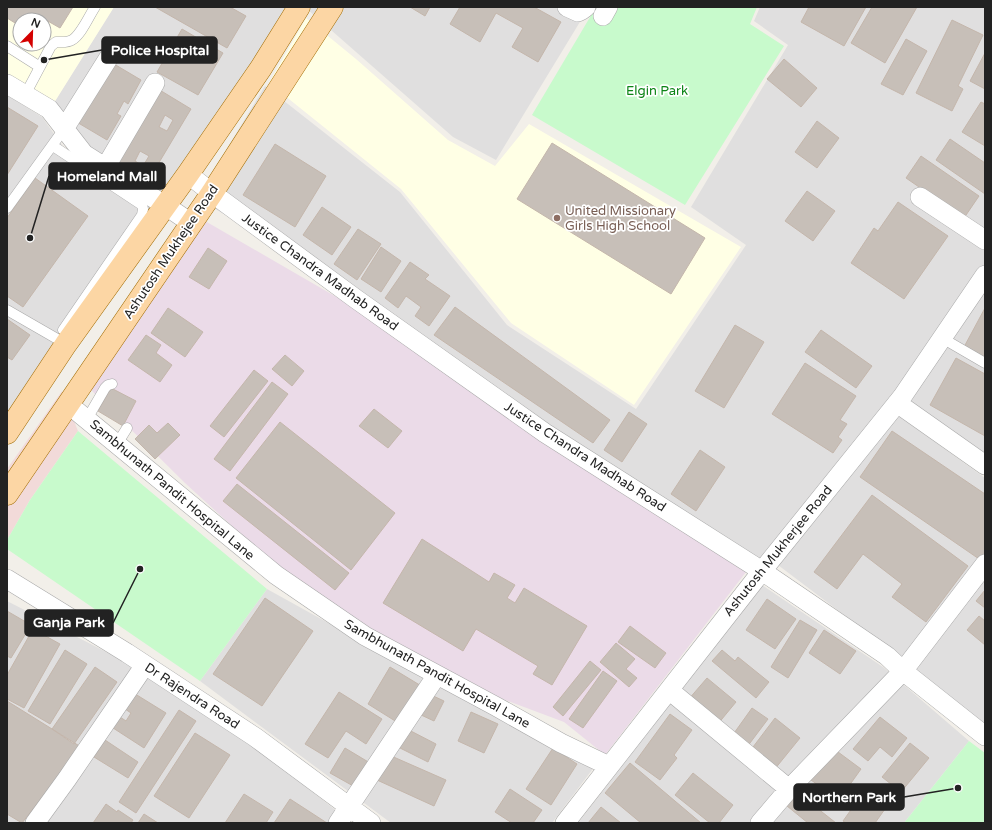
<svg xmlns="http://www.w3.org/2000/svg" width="992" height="830" font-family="'Varela Round',sans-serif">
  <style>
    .residential { fill: #e0dfdf }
    .commercial { fill: #f2dad9 }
    .industrial { fill: #ebdbe8 }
    .education { fill: #ffffe5; fill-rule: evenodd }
    .park { fill: #c8facc }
    .building { fill: #c7bfb8; stroke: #c4b6ab; fill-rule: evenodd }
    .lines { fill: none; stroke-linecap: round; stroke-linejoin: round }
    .service-casing { stroke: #a9a9a9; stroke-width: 11 }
    .minor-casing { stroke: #a9a9a9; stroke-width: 20 }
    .primary-casing { stroke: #a06b00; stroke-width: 23 }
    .service { stroke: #fff; stroke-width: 10 }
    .minor { stroke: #fff; stroke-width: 19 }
    .primary { stroke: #fcd6a4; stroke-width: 22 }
    .education-dot { fill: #8d6e63; stroke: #fff; stroke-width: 1.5 }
    .labels { text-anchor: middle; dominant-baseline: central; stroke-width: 3.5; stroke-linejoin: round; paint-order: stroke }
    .park-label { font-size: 13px; fill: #0c8416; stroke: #fff }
    .education-label { font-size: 13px; fill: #785e54; stroke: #fff; text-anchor: start }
    .street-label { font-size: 13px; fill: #222; stroke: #fff }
    .leader { fill: none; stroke: #222; stroke-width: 1.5 }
    .callout-dot { fill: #222; stroke: #fff; stroke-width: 1.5 }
    .callout { fill: #222; stroke: #222; stroke-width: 1.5 }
    .callout-label { font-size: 14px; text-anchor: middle; font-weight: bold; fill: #fff }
  </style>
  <rect width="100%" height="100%" fill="#f2efe9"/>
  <path class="residential" d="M114 7H291L179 204 90 153 52 106Z
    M308 7H589L496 160 453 137 307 9Z
    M760 7H985V268L895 398 758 561 551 432 361 296 197 198 265 86 400 192 507 325 636 409 746 245 691 207 788 45 754 21Z
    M7 95 42 117 72 159 162 210 7 427Z
    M985 284V459L905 401Z
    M899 416 985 478V728L926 677 778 565Z
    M762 585 883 667 969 741 904 823H578Z
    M267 589 341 630 595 766 552 823H391L200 681Z
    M7 601 116 657 245 739 352 823H7Z"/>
  <path class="commercial" d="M62 391 78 431 30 500 7 540V469Z"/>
  <path class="industrial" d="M193 214 352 306 554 449 746 572 605 755 564 722 487 693 350 618 279 569 185 483 78 377Z"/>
  <path class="education" d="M7 7H114L52 106 7 77ZM20 20H44V44H20Z
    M306 18 356 59 448 140 495 166 529 124 741 247 634 405 511 323 401 189 269 83Z"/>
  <path class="park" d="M596 7H757L750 24 784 46 685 205 532 115Z
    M78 431 267 589 200 681 7 549V540L30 500Z
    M969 741 985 753V823H904Z"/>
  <path class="building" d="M7 7H73L60 28 46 20 44 23V20H20V26L7 18Z
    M155 7H230L246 16 227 48Z
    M410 7H430L425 16Z
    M460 7H534L561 22 538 62 512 47 523 28 496 13 480 42 450 24Z
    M809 7H866L844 46 801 22Z
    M872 7H917L885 63 851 43Z
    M952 20 983 35 958 86 963 89 952 111 916 93Z
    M182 29 223 53 198 95 157 72Z
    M906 39 927 51 903 95 881 84Z
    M985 53V89L970 81Z
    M784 59 817 88 801 107 767 79Z
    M109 61 141 80 128 104 124 101 117 114 121 116 107 140 75 121Z
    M158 89 191 109 148 181 115 162ZM165 115 173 120 167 131 159 127ZM140 151 149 156 143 166 135 161Z
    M981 102 985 104V146L962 132Z
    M7 107 38 126 7 175Z
    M817 121 839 138 817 168 795 152Z
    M950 139 985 163V194L936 160Z
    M552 143 705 238 671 294 517 199Z
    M275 144 326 176 295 227 243 195Z
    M921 156 979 196 964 218 906 178Z
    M35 178 88 216 23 307 7 296V218Z
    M807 191 835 211 813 241 785 221Z
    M898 202 948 236 904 299 851 263 874 228 878 231Z
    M322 207 351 227 332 255 303 235Z
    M358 229 381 244 357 280 334 264Z
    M381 247 401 261 381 292 361 279Z
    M208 248 227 261 209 289 189 277Z
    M410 262 429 275 425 279 450 296 429 326 415 316 421 307 406 296 398 308 385 298Z
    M455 307 610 420 593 443 434 335Z
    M168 308 203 332 185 357 151 333Z
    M985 308V359L964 347Z
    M7 319 30 335 12 360 7 357Z
    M735 325 764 342 724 408 695 391Z
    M821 330 872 366 856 388 805 352Z
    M146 335 161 345 156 353 172 365 160 382 128 360Z
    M285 355 304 371 292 386 272 369Z
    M956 358 985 374V436L930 405Z
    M805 363 856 396 840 420 847 424 838 437 842 440 833 453 772 414Z
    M254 370 268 381 224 437 210 426Z
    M272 382 288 394 230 471 214 459Z
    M111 388 136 401 123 426 98 411Z
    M374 409 402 431 388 448 359 426Z
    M629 412 647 424 622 462 604 450Z
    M280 422 395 513 351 570 236 478Z
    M168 423 180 435 155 459 135 439 149 425 157 433Z
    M892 431 985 494V556L982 561 860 477Z
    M700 450 725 467 696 511 671 494Z
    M237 484 349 573 335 590 223 501Z
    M872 495 968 566 926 622 892 597 902 584 863 554 837 589 814 572Z
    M422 539 489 582 494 573 515 585 507 598 515 603 524 588 587 626 552 685 533 674 538 666 476 629 463 651 383 603Z
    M985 590V608L976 601Z
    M265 598 313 631 262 706 213 674Z
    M767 599 796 619 775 649 746 630Z
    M7 611 31 625 11 658 7 656Z
    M979 616 985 621V645L967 630Z
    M800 620 817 630 788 678 771 667Z
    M630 626 666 653 655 668 618 642Z
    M33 629 60 644 24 708 7 699V675Z
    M824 630 856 651 840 674 809 653Z
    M616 643 635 659 626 669 637 678 629 687 600 662Z
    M65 650 87 664 50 724 28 711Z
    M722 650 735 661 738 657 769 682 756 698 712 661Z
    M590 661 601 670 563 716 553 707Z
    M95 667 117 682 74 744 52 729Z
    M390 667 423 687 400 724 368 704Z
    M603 671 617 681 583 728 569 719Z
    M707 678 736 702 717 725 688 700Z
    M132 692 166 713 144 748 110 726 117 715 126 721 131 713 122 707Z
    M339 692 382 719 366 744 346 731 328 758 305 744Z
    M429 694 444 701 434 721 419 714Z
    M7 701 81 747 22 823 7 814Z
    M752 708 768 719 747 747 732 736Z
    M179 710 196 721 136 813 119 802Z
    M471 712 498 724 484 753 458 741Z
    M670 714 692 730 674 755 677 758 660 780 635 762Z
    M880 717 907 738 892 757 880 747 868 761 853 749Z
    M775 718 800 738 774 770 750 751Z
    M405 728 436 744 428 762 396 746Z
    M195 733 230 755 189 818 154 796Z
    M105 740 138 762 128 778 94 757Z
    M910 743 929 758 901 792 882 777Z
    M345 748 370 763 355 787 330 773Z
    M553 748 577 764 551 805 526 789Z
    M834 749 861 769 839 800 811 780Z
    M389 755 446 780 434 806 377 780Z
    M630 763 701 823H641L605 793Z
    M693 773 733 805 719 823H710L675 795Z
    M868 786 890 802 875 823H846L843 821Z
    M510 789 542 810 533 823H512L495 812Z
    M798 793 836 823H808L787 806Z
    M244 794 273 812 266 823H225Z
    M290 799 327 823H274Z
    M106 804 117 812 118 810 133 820 131 823H93Z
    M601 807 621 823H588Z
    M144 814 158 823H138Z"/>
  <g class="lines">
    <defs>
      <path id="service" d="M7 46 40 67
        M25 95 51 46 56 42C62 42 67 43 72 40 81 35 89 16 95 7
        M53 146 142 205 143 209 142 215 63 330
        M7 208 64 129
        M7 310 66 344
        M942 338 985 363
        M87 419 105 388 108 385 112 384
        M117 444 127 428"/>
      <path id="minor" d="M567 7 578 12 582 10 586 7
        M603 16 608 7
        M7 84 49 109 84 154 166 206 191 223
        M64 129 111 54
        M105 168 155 83
        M188 174 212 193 356 299 545 433 762 571 887 656 903 671 985 736
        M920 197 985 240
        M897 403 985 465
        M68 404 276 575 365 636 497 707 561 743 609 766
        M7 579 127 653 255 737 371 823
        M669 690 789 789
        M35 823 67 779 145 665
        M338 823 437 675
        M565 823 762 571 902 397 985 275
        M760 823 789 789 903 671 985 564"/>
      <path id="primary" d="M7 433 66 344 188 174 261 68 299 7
        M7 494 212 193 332 7"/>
    </defs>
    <use href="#service" class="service-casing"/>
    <use href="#minor" class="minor-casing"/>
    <use href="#primary" class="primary-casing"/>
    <use href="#service" class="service"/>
    <use href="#minor" class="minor"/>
    <use href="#primary" class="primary"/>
  </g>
  <circle class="education-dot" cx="557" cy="218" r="4"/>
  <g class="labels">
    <g class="park-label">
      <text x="657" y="91">Elgin Park</text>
    </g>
    <g class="education-label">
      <text x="565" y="211">United Missionary<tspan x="565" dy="15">Girls High School</tspan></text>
    </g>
    <g class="street-label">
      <text transform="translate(171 252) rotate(-56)">Ashutosh Mukhejee Road</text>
      <text transform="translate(320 272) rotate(36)">Justice Chandra Madhab Road</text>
      <text transform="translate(585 457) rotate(33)">Justice Chandra Madhab Road</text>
      <text transform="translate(172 490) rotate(40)">Sambhunath Pandit Hospital Lane</text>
      <text transform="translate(778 551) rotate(-51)">Ashutosh Mukherjee Road</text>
      <text transform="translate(437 674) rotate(29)">Sambhunath Pandit Hospital Lane</text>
      <text transform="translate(192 696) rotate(33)">Dr Rajendra Road</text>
    </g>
  </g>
  <path class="leader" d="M44 60L102 50M30 238L49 176M140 569L113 623M958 788L904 797"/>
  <g class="callout-dot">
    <circle cx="44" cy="60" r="4"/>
    <circle cx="30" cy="238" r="4"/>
    <circle cx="140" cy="569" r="4"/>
    <circle cx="958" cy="788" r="4"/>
  </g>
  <g class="callout">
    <rect x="102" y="37" width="115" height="26" rx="4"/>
    <rect x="49" y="163" width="116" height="26" rx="4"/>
    <rect x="25" y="610" width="88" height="26" rx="4"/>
    <rect x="794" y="784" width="110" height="26" rx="4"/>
  </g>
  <g class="callout-label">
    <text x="160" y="55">Police Hospital</text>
    <text x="107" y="181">Homeland Mall</text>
    <text x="69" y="627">Ganja Park</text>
    <text x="849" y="802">Northern Park</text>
  </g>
  <rect width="992" height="830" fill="none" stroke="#222222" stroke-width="16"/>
  <g transform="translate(32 32) rotate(23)"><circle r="19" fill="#ffffff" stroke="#a7a7a7"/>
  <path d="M0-3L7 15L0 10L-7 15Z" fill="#d40000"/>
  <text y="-6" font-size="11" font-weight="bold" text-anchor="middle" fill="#222222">N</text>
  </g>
</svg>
